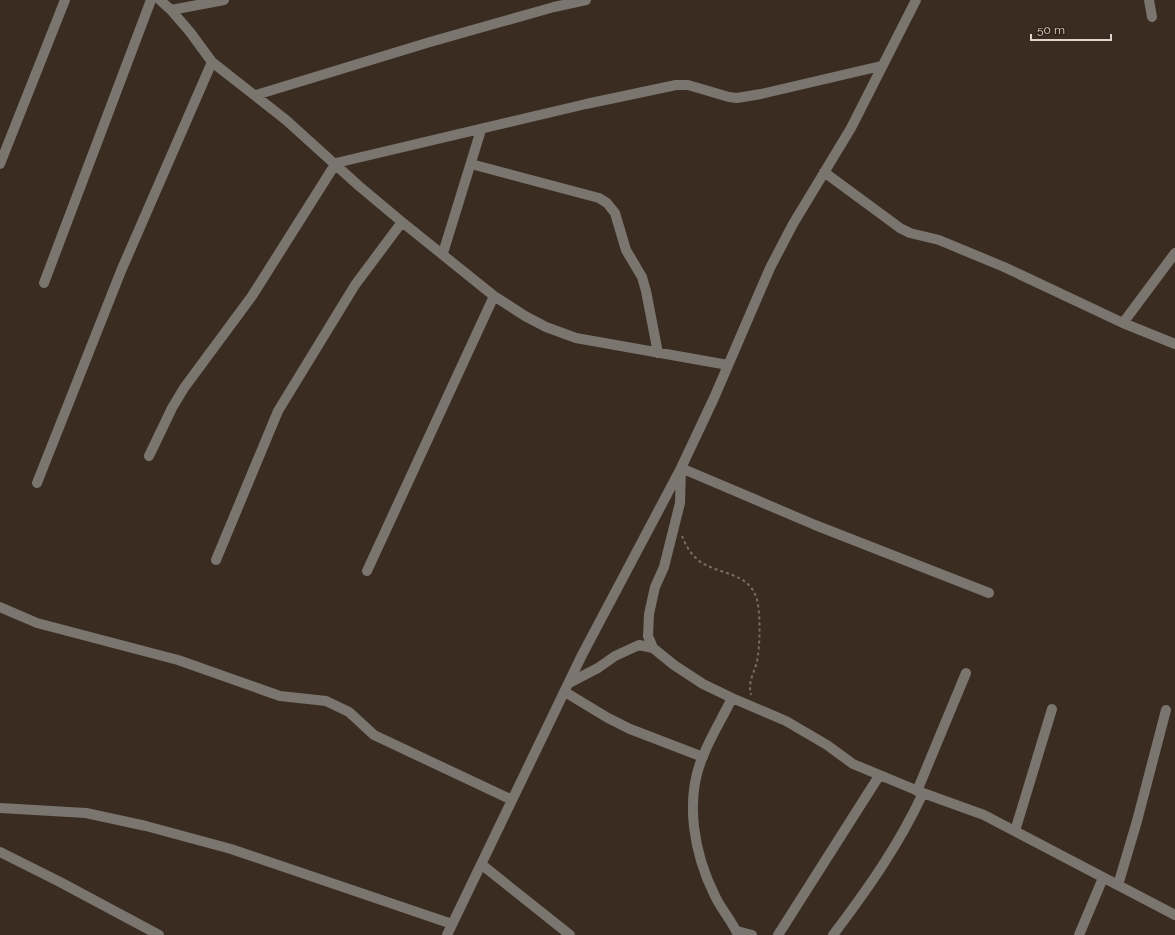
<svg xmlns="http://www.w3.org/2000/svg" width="1175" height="935" font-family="Raleway,sans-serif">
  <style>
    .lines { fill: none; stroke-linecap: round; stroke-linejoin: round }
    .path { stroke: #796c64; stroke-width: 2; stroke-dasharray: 3 3; stroke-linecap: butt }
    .minor { stroke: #7a756e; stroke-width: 10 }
  </style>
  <rect width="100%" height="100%" fill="#3b2c22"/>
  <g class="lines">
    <path class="path" d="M682 536C686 547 694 559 704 564 722 574 746 574 755 594 761 606 760 641 758 655 757 670 747 679 751 695"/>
    <path class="minor" d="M160 0 171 10 190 32 212 62 286 120 359 186 402 222 494 296 525 316 546 327 576 338 728 365
      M1149 0 1152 17
      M171 10 224 0
      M256 95 430 42 554 7 586 0
      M0 164 65 0
      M471 164 599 198 607 203 615 213 626 250 642 277 646 291 658 353
      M824 172 900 228 910 233 939 240 1004 267 1123 323 1175 344
      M443 253 481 130
      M44 283 151 0
      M1123 323 1175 253
      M149 456 172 408 184 388 252 296 336 163 586 104 676 85H688L729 97 737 98 761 94 881 66
      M37 483 121 271 212 62
      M216 560 278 411 355 285 402 222
      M367 571 494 296
      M989 593 815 525 681 468 680 503 664 567 655 587 649 614 648 636 653 648 674 665 703 684 732 698 786 721 827 745 853 764 923 793 984 815 1175 915
      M0 607 37 623 178 660 280 696 326 701 349 712 374 735 512 800
      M569 683 598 668 615 656 639 645 653 648
      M565 692 608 718 630 729 703 757
      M732 698C723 717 711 736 703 756 684 800 694 854 715 896 721 909 732 921 738 935
      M917 791 966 673
      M0 808 86 813 146 826 231 849 452 924
      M1015 831 1052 709
      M0 852 60 882 159 935
      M481 864 570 935
      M1118 885 1137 821 1166 710
      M737 931 752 935
      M447 935 582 655 681 468 714 398 770 268 793 224 851 128 916 0
      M778 935 879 776
      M833 935C867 890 899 845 923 793
      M1079 935 1103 878"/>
  </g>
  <path d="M1031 34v6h80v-6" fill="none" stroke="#ded4ce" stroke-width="2"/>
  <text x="1037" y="34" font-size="12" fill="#ded4ce" stroke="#312318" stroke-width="3" paint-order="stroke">50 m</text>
</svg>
